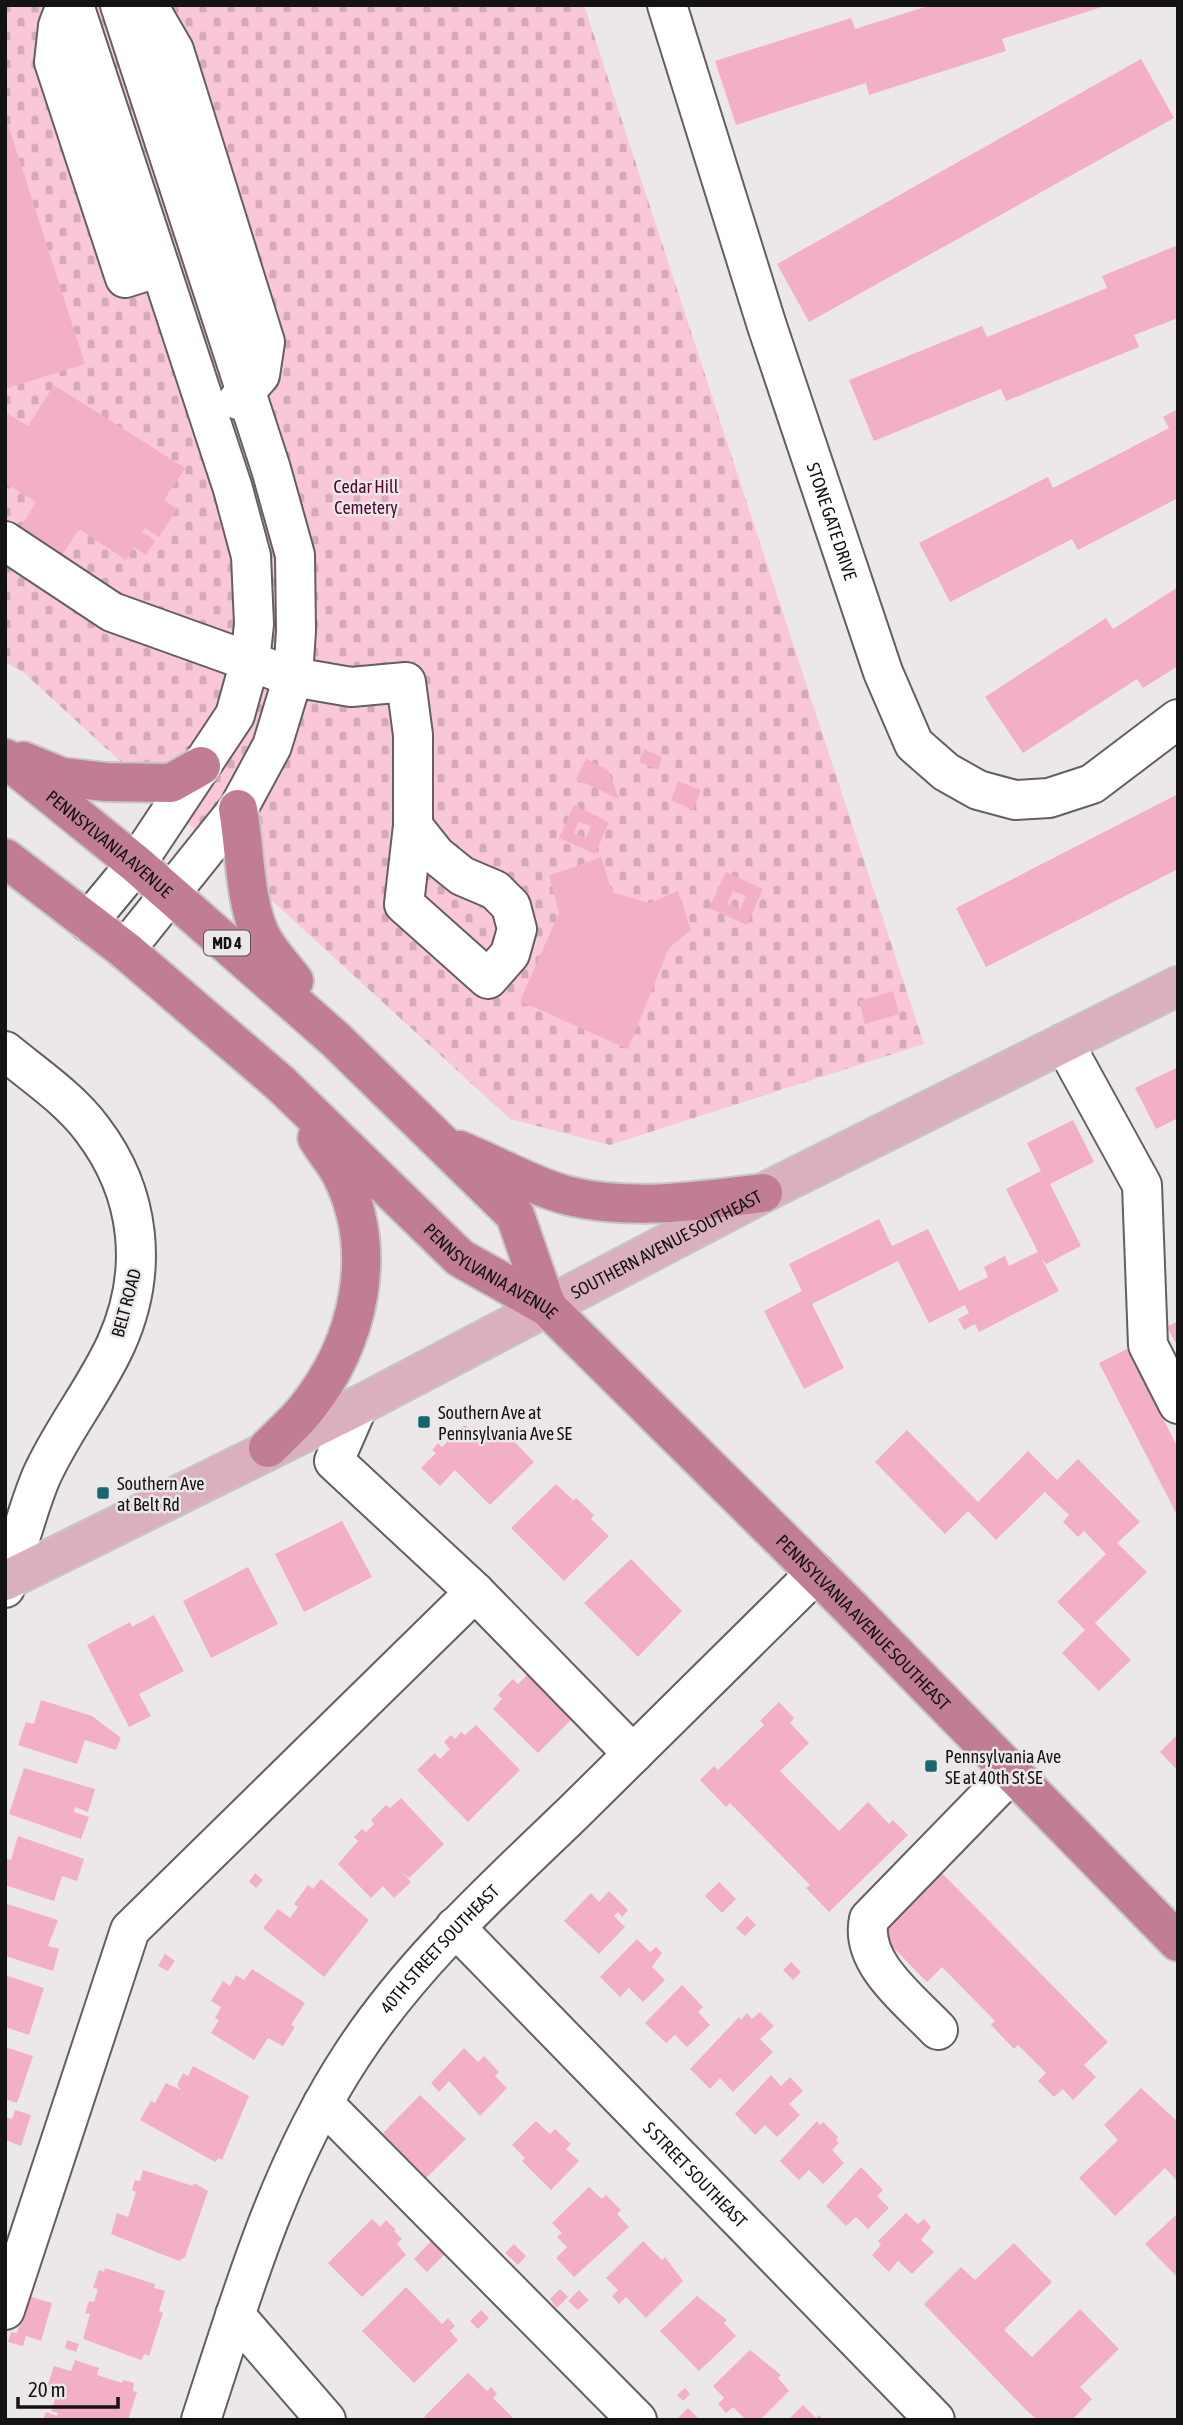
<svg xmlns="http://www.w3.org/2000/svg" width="1183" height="2425" font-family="'Asap Condensed',sans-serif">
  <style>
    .cemetery { fill: url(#cemetery-stones) }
    .building { fill: #f4afc8; fill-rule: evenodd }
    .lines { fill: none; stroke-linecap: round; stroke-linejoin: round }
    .minor-casing { stroke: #645f61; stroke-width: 42 }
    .major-casing { stroke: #c7c6c6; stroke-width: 42 }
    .highway-casing { stroke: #c7c6c6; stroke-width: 42 }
    .minor { stroke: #fff; stroke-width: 38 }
    .major { stroke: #dab0c0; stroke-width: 38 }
    .highway { stroke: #c17c96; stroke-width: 38 }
    .poi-dot { fill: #17656d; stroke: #ece7e8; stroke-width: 2.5 }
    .labels { text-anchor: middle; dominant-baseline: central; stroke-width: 5; stroke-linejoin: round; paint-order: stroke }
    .shield { fill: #ece7e8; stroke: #555353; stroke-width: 2 }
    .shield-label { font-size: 16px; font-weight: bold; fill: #141313 }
    .park-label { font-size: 18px; fill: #54032e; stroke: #ece7e8 }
    .street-label { font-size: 18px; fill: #141313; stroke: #ece7e8 }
    .poi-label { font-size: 18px; fill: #141313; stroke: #ece7e8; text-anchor: start }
  </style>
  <defs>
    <pattern id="cemetery-stones" width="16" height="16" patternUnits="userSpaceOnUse" patternTransform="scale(1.75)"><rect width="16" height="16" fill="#fac7d8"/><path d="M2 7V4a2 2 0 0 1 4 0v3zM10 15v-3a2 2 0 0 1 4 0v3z" fill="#d5aab8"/></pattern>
  </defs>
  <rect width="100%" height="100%" fill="#ece7e8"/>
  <path class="cemetery" d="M5 5H584L924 1044 610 1145 510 1119 23 672 5 662Z"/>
  <path class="building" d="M931 5 1105 6 1002 39 1006 51 869 95 866 83 736 125 715 61 851 18 855 29Z
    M1141 59 1174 118 809 322 777 264Z
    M5 115 85 364 5 389Z
    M1178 245V318L1134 335 1139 347 1006 401 1001 389 874 441 849 380 982 326 987 337 1107 288 1102 276Z
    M54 385 185 468 164 500 177 509 159 537 145 528 142 532 155 541 146 555 134 547 126 560 79 529 61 557 19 530 36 502 5 483V412L28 426Z
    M1178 409V498L1078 550 1072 539 950 602 919 543 1048 477 1053 488 1169 428 1163 417Z
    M1178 587V666L1143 688 1137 679 1023 753 985 697 1106 618 1113 629Z
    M644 749 662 757 658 770 639 762Z
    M586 759 608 770 619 799 576 779Z
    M678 781 701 790 693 810 671 800Z
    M1178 794V869L986 967 956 908Z
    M574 805 609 822 595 854 559 838ZM579 822 591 826 586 838 574 833Z
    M601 857 612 892 649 903 678 891 691 930 669 948 628 1049 520 1001 559 913 549 876Z
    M726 872 763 889 747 925 709 908ZM733 891 746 896 740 909 727 904Z
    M893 991 899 1014 865 1024 859 1001Z
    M1178 1067V1118L1156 1129 1135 1088Z
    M1073 1120 1094 1162 1050 1184 1081 1246 1046 1264 1041 1258 1059 1291 979 1332 975 1324 964 1330 958 1319 969 1313 965 1305 929 1323 898 1261 812 1304 844 1368 804 1389 764 1311 802 1291 789 1264 879 1219 892 1246 928 1229 959 1291 988 1277 984 1267 1005 1256 1009 1266 1038 1252 1006 1189 1041 1171 1027 1143Z
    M1178 1321V1347L1167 1327Z
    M1127 1349 1178 1448V1517L1099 1363Z
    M465 1425 484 1441 500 1427 534 1462 490 1505 455 1470 440 1486 421 1468 436 1453 432 1450 438 1443 442 1447Z
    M907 1430 978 1502 1028 1451 1057 1480 1078 1459 1140 1522 1117 1543 1147 1572 1095 1623 1131 1660 1099 1691 1062 1653 1085 1630 1057 1602 1106 1554 1084 1531 1078 1537 1063 1522 1069 1515 1045 1492 996 1540 968 1511 945 1534 875 1462Z
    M556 1484 573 1500 567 1506 576 1498 594 1515 591 1519 609 1536 564 1581 511 1528Z
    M342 1521 372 1577 304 1612 275 1554Z
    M631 1559 682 1611 638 1657 584 1603Z
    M248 1567 278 1624 211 1658 183 1601Z
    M154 1615 184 1671 139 1694 151 1716 129 1727 87 1645 130 1622 132 1627Z
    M528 1674 572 1719 538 1753 493 1709 502 1699 498 1695 506 1686 513 1679 518 1684Z
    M41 1700 92 1716 121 1738 116 1750 85 1740 77 1764 18 1745 26 1722 34 1724Z
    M779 1702 794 1718 790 1723 809 1743 780 1771 839 1831 868 1802 889 1824 893 1820 908 1835 829 1912 806 1888 810 1885 730 1803 726 1807 700 1780 714 1766 718 1770 764 1725 760 1721Z
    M476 1725 520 1770 468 1822 417 1770 435 1753 440 1759 450 1749 444 1742 451 1735 455 1739 461 1732 465 1735Z
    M1178 1734V1771L1160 1752Z
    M24 1768 95 1789 88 1812 75 1807 74 1812 89 1817 81 1839 9 1814Z
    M401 1798 444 1844 409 1878 401 1871 411 1882 394 1898 383 1886 371 1898 338 1864 358 1841 354 1837 362 1829 366 1832 374 1824 371 1820 386 1805 390 1808Z
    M18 1836 84 1859 77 1881 62 1876 54 1901 5 1885V1858L11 1860Z
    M932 1863 1108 2042 1084 2065 1096 2077 1073 2100 1063 2089 1054 2097 1038 2081 1046 2073 1018 2045 1014 2049 991 2025 995 2021 942 1967 927 1982 870 1924Z
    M255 1873 263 1880 256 1888 249 1882Z
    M321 1879 369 1920 324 1977 263 1928 278 1909 290 1918 298 1907 294 1904 308 1885 313 1889Z
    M719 1882 736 1899 722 1913 705 1896Z
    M609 1891 628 1910 622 1917 618 1912 614 1916 625 1927 599 1954 564 1921 591 1893 599 1902Z
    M7 1904 58 1920 48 1946 59 1949 53 1971 5 1956Z
    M747 1916 756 1925 745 1936 736 1928Z
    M637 1939 650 1952 656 1947 662 1953 652 1967 665 1980 643 2002 629 1988 620 1997 600 1977Z
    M165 1954 175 1961 168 1971 158 1966Z
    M791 1962 801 1972 793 1980 783 1970Z
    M252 1969 305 2003 291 2025 295 2027 283 2046 268 2038 254 2060 211 2033 219 2020 215 2018 221 2007 211 2001 223 1981 230 1986 236 1975 244 1980Z
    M5 1975 44 1988 29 2035 5 2027Z
    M682 1985 703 2007 698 2012 710 2025 687 2047 675 2035 666 2043 645 2023Z
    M760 2012 774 2026 760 2039 773 2052 733 2092 720 2078 710 2089 690 2069 739 2017 741 2020 747 2013 752 2019Z
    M5 2047 33 2056 17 2103 5 2099Z
    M464 2048 478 2062 484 2056 499 2072 495 2076 507 2088 480 2116 449 2081 439 2092 431 2083Z
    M193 2066 249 2096 222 2160 219 2158 215 2162 140 2120 151 2101 155 2103 166 2083 181 2090 177 2085 183 2073 188 2076Z
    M771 2075 781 2086 790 2077 803 2091 789 2104 800 2115 777 2137 765 2125 755 2135 735 2114Z
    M1141 2088 1178 2122V2182L1165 2168 1115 2216 1079 2178 1118 2140 1104 2125Z
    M420 2095 466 2139 426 2178 383 2133Z
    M15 2110 31 2115 21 2146 5 2140V2117L12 2119Z
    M536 2121 550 2134 555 2129 571 2144 566 2149 579 2161 551 2190 522 2161 525 2158 512 2145Z
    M817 2121 820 2125 823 2122 838 2137 836 2140 839 2143 832 2150 844 2163 823 2184 809 2170 799 2180 780 2161Z
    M861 2167 883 2190 877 2196 889 2208 868 2229 856 2217 846 2226 826 2206Z
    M143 2170 193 2186 194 2183 208 2191 185 2257 179 2261 111 2234 117 2213 128 2217 136 2192 132 2190 135 2180 140 2181Z
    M589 2187 602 2199 606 2195 621 2210 617 2214 629 2227 574 2277 556 2258 567 2247 557 2237 562 2233 552 2223Z
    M906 2213 918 2224 924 2219 931 2227 921 2240 934 2252 912 2274 898 2261 889 2272 872 2255 881 2245 878 2241Z
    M1178 2213V2278L1145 2244Z
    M372 2219 380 2227 386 2220 396 2230 394 2231 402 2239 397 2244 406 2255 362 2297 328 2263Z
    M435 2237 449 2250 427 2272 414 2259Z
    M643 2241 662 2260 665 2257 683 2281 646 2318 626 2297 619 2304 612 2296 618 2290 606 2278Z
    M1014 2243 1052 2282 1004 2330 1032 2357 1080 2309 1119 2349 1080 2387 1092 2399 1072 2420H1038L1026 2410 924 2304 961 2267 975 2280Z
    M514 2244 526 2256 518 2265 505 2253Z
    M105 2268 155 2284 154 2288 165 2291 159 2311 163 2313 149 2356 145 2354 141 2360 83 2339 90 2314 85 2313 89 2301 94 2302 98 2289 93 2288 99 2270 104 2272Z
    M406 2287 442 2324 448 2318 455 2326 450 2331 458 2340 414 2383 362 2331Z
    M560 2289 568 2297 557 2308 550 2299Z
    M579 2290 589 2300 578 2310 568 2301Z
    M28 2296 52 2303 41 2341 26 2336 23 2346 8 2342 11 2332 17 2333Z
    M697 2296 727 2320 724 2323 736 2336 699 2371 660 2331Z
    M481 2310 489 2318 478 2329 470 2321Z
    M67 2340 79 2344 76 2352 65 2348Z
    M750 2350 781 2375 778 2378 789 2391 760 2420H746L733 2407 726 2413 718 2404 724 2398 713 2386Z
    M75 2360 99 2368 97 2375 122 2383 123 2380 134 2383 133 2391 137 2392 128 2420H43L46 2412 57 2416 58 2413 51 2411 57 2393 63 2396 65 2392 47 2387 54 2366 71 2371Z
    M468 2373 487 2391 491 2387 497 2394 493 2398 515 2420H427L424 2417Z
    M685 2388 690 2394 683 2401 677 2395Z
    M803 2405 816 2418 819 2415 824 2420H788Z
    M688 2408 700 2420H676Z"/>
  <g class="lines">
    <defs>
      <g id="minor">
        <path d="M66 5 58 26 54 62 125 278 160 267"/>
        <path d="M74 5 233 489 251 556 254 624 250 661 235 715 136 864 88 922"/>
        <path d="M120 5 271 469 295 555 296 631 293 677 272 746 238 809 125 950"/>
        <path d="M143 5 156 19 174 50 265 342 260 375 238 400"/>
        <path id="s1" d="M667 5 767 326 883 672 914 744 946 772 978 790 1015 800 1049 798 1092 784 1178 719"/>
        <path d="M5 541 112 612 293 677 351 687 406 682 413 735V826"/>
        <path d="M413 826 436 855 462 876 495 890 511 906 517 929 510 954 488 979 404 904Z"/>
        <path d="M1064 1043 1142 1185 1148 1345 1178 1404"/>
        <path d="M5 1051C34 1075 70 1099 92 1129 141 1193 149 1271 116 1344 95 1390 62 1430 41 1477 26 1513 17 1552 5 1588"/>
        <path d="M358 1406 334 1461 475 1592 633 1754"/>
        <path id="s2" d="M455 1927 935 2420"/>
        <path d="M938 2030C911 2001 859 1963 869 1919L1012 1772"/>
        <path d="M323 2103 637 2420"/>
        <path d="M5 2310 130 1930 475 1592"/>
        <path d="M235 2315 326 2420"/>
        <path id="s3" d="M201 2420C242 2294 279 2166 352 2055 412 1963 494 1889 572 1814 654 1734 735 1653 816 1573"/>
      </g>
      <g id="major">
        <path id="s4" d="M5 1581 358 1406 763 1193 1178 986"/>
      </g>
      <g id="highway">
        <path id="s5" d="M5 758 136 864 336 1040 515 1215 547 1307"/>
        <path d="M23 761 62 777 106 782 171 783 201 766"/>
        <path d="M238 809C245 848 244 895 259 932 266 949 283 966 294 981"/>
        <path id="s6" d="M5 858 125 950 281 1084 460 1258 547 1307 845 1602 1178 1942"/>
        <path d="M459 1150C492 1163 536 1188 569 1196 633 1211 700 1201 763 1193"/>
        <path d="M268 1448C281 1435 295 1423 306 1409 359 1343 380 1252 341 1174 334 1161 324 1150 317 1138"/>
      </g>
    </defs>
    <use href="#minor" class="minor-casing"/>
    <use href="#major" class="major-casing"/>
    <use href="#highway" class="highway-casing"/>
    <use href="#minor" class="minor"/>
    <use href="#major" class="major"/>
    <use href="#highway" class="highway"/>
  </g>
  <g class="poi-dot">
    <rect x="417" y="1415" width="14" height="14" rx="3.5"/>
    <rect x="96" y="1486" width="14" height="14" rx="3.5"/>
    <rect x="924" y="1759" width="14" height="14" rx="3.5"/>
  </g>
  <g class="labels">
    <rect class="shield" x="204" y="930.5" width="46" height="25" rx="5"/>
    <g class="shield-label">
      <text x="227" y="943">MD 4</text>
    </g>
    <g class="park-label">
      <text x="366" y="486">Cedar Hill<tspan x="366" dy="21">Cemetery</tspan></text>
    </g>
    <g class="street-label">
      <text stroke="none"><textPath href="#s1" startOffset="542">STONE GATE DRIVE</textPath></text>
      <text stroke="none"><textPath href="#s5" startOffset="135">PENNSYLVANIA AVENUE</textPath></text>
      <text stroke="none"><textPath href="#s4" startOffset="742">SOUTHERN AVENUE SOUTHEAST</textPath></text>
      <text stroke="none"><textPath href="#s6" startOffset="639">PENNSYLVANIA AVENUE</textPath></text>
      <text transform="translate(126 1303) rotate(-75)">BELT ROAD</text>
      <text stroke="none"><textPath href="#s6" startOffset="1153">PENNSYLVANIA AVENUE SOUTHEAST</textPath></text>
      <text stroke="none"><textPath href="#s3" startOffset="534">40TH STREET SOUTHEAST</textPath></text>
      <text stroke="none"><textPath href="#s2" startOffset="345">S STREET SOUTHEAST</textPath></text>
    </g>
    <g class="poi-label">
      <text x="438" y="1412">Southern Ave at<tspan x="438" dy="21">Pennsylvania Ave SE</tspan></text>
      <text x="117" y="1483">Southern Ave<tspan x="117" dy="21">at Belt Rd</tspan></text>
      <text x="945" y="1756">Pennsylvania Ave<tspan x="945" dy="21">SE at 40th St SE</tspan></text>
    </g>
  </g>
  <rect width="1183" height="2425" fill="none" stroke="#141313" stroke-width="14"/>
  <path d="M18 2397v10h100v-10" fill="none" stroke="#141313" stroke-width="3.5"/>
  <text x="28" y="2397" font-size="21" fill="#141313" stroke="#ece7e8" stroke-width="5" paint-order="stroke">20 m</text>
</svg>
